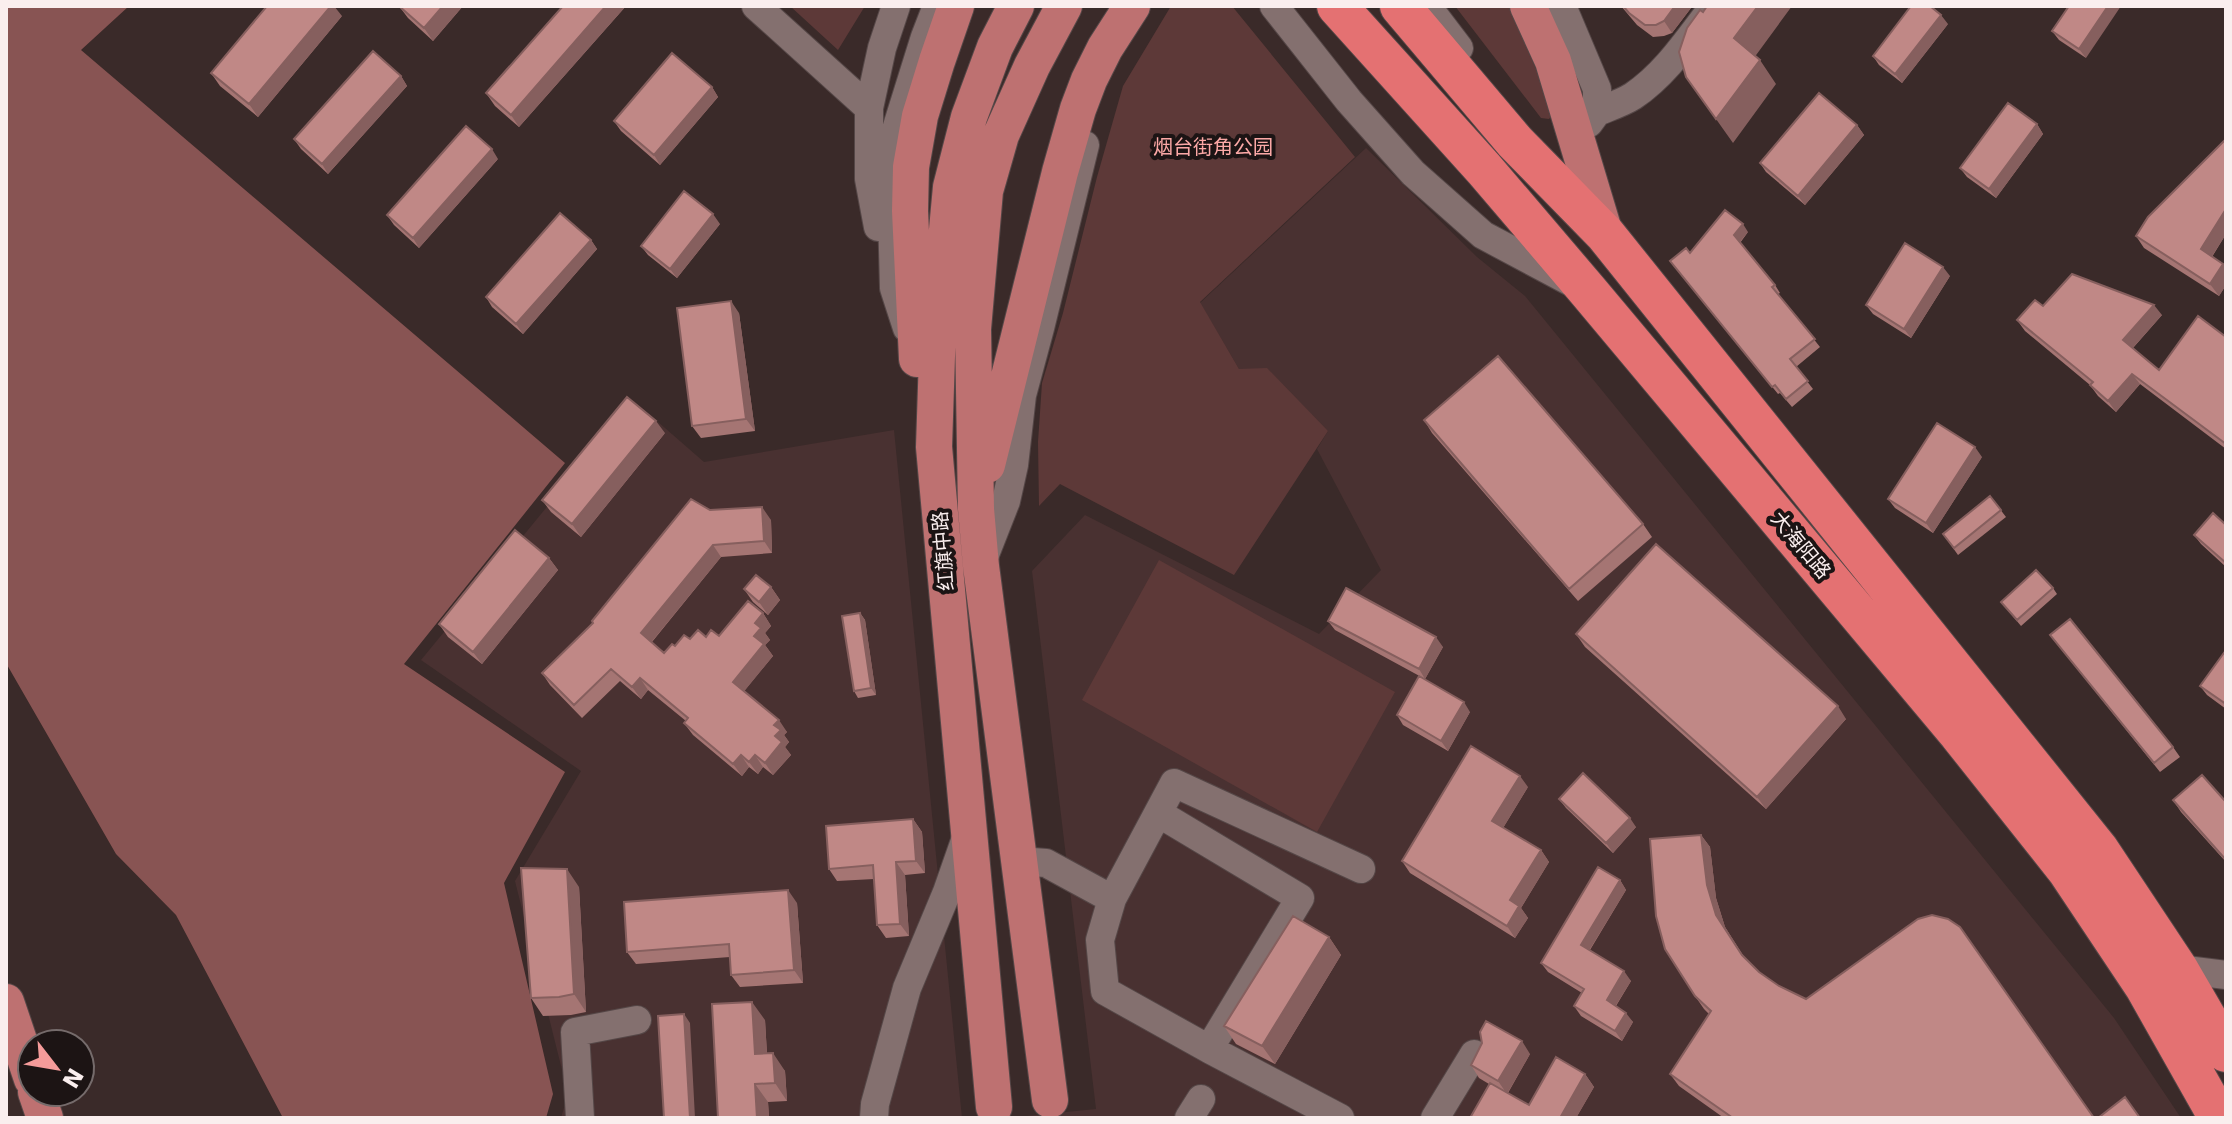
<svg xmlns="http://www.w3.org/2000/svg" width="2232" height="1124" font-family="'DejaVu Sans','Noto Sans SC',sans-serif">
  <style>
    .built { fill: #493131 }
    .green { fill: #5d3938 }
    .forest { fill: #885453 }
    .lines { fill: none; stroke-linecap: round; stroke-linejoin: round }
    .minor-casing { stroke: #554747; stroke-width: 30 }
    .major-casing { stroke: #554747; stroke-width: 38 }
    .highway-casing { stroke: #554747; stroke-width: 42 }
    .minor { stroke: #84706f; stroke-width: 28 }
    .major { stroke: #be7171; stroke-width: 36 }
    .highway { stroke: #e47172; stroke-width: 40 }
    .wall { fill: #a57573 }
    .shaded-wall { fill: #865f5e }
    .building { fill: #c08886; stroke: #865f5e; stroke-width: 2 }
    .labels { text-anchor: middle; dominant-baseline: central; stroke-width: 8; stroke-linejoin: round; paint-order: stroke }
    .park-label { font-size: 20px; fill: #fca8a6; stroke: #1c1414 }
    .street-label { font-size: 20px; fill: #faeeee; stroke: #1c1414 }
  </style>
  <rect width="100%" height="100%" fill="#3a2a29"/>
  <path class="built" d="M1366 148 1477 257 1525 296 2114 1018 2181 1118H1006L1096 1109 1032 571 1085 515 1319 634 1381 570 1317 449 1328 431 1239 369 1200 303Z
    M634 401 704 462 894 430 962 1118H561L568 1094 515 881 581 771 421 660Z"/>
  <path class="green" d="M790 6H865L838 50Z
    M1171 6H1232L1355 157 1200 302 1239 369 1267 368 1328 431 1234 575 1060 484 1039 506 1038 442 1042 383 1063 313 1097 177 1123 86Z
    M1455 6H1509L1553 109V114L1549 119 1541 118Z
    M1159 560 1395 692 1317 832 1082 700Z"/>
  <path class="forest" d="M6 6H129L81 50 565 463 404 664 565 772 504 883 553 1094 546 1118H283L176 915 116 854 6 663Z"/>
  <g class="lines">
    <defs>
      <path id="minor" d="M756 6 869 108V179L878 227
        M1274 6 1349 101 1413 173 1483 235 1571 282
        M1427 6 1459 48
        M1562 6 1597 89V112L1589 123
        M869 108 882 48 896 6
        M1597 112C1609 107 1622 103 1633 96 1667 73 1689 38 1714 6
        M907 328 894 288 891 175 895 133 925 37 937 6
        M982 562 1006 501 1014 465 1022 395 1040 328 1085 145
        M1158 813 1300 898 1209 1049
        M1019 861 1046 863 1112 899 1174 783 1361 869
        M1112 899 1100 940 1105 991 1209 1049 1340 1118
        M2168 975 2178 969 2226 975
        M580 1118 575 1032 637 1020
        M874 1118 875 1104 907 988 947 892 967 835
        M1189 1118 1201 1099
        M1435 1118 1474 1054"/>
      <path id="major" d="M1528 6 1553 61 1605 234
        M917 359 910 211 911 167 920 116 937 61 956 6
        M987 465 1060 172 1078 109 1089 80 1105 48 1132 6
        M6 1002 32 1079
        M36 1092 45 1118
        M1050 1100 981 566 976 509 973 329 985 191 1001 135 1032 66 1064 6
        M994 1107 934 447 938 326 951 187 969 117 995 47 1016 6"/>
      <path id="highway" d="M1337 6 1484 169 1588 291 1959 734 2067 870 2145 987 2219 1118
        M1400 6 1515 142 1605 234 2099 850 2178 969 2226 1052"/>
    </defs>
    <use href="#minor" class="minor-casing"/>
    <use href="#major" class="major-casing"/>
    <use href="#highway" class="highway-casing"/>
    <use href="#minor" class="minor"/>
    <use href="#major" class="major"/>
    <use href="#highway" class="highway"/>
  </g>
  <path class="wall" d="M399 6H463L433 41 408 18Z
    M563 6H626L519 127 495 106 486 93Z
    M1621 6H1689L1691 8 1672 33 1664 36 1653 37 1637 25Z
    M2069 6 2086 58 2059 40 2052 31Z
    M342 16 258 117 220 86 211 73Z
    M1948 24 1902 83 1879 65 1873 56Z
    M401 76 407 86 328 174 301 149 294 139Z
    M712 87 718 97 660 165 621 131 614 121Z
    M2037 124 2043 134 1996 198 1967 177 1960 168Z
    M1857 125 1864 135 1805 205 1766 172 1760 163Z
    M2226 139V234L2212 257 2226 267V285L2219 296 2144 248 2136 236Z
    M498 159 419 248 394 225 387 215Z
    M720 224 677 278 648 255 641 246Z
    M1748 232 1740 243 1775 285 1780 293 1778 294 1820 347 1796 367 1813 389 1792 407 1780 393 1778 394 1670 261Z
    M591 240 597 249 523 334 492 307 486 297Z
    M1950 276 1911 338 1873 314 1866 305Z
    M2043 306 2162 315 2133 348 2159 370 2226 337V449L2140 384 2116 412 2098 396 2090 385 2025 331 2017 320Z
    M739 313 755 431 701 438 692 426Z
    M1424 420 1643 524 1652 537 1578 601 1432 433Z
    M665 433 581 537 551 512 542 500Z
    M1982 457 1933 533 1895 508 1888 499Z
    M1990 496 2006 517 1958 555 1943 534Z
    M710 510 771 520 772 553 721 557 652 642 664 653 690 639 719 636 763 613 771 626 765 633 770 640 765 645 773 656 744 691 787 732 784 735 789 742 785 747 791 755 773 775 763 767 758 774 749 767 742 776 693 735 684 723 686 721 648 690 641 699 620 681 582 718 550 685 542 673Z
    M2226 525V567L2201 544 2194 535Z
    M549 558 558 570 482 664 448 637 439 624Z
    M771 587 780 600 768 615 753 602 744 589Z
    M2053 588 2057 594 2021 626 2001 602Z
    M860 613 865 620 876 695 858 698 854 691Z
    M1328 621 1443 647 1425 679 1335 630Z
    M1576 634 1846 719 1766 809 1585 647Z
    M2050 635 2173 747 2180 757 2160 772Z
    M2226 650V709L2207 695 2200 686Z
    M1470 712 1448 751 1403 725 1397 715Z
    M1528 787 1503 828 1541 850 1549 862 1521 908 1528 918 1515 938 1410 873 1402 861Z
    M1559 799 1636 827 1613 853 1566 808Z
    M2173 800 2226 802V862L2181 812Z
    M913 819 922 832 925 873 905 875 909 936 886 938 877 925 874 879 837 881 829 869Z
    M1701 835 1710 847 1716 898 1725 927 1744 957 1759 972 1779 986 1806 999 2094 1118H1724L1679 1086 1670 1074 1709 1014 1704 1009 1695 996Z
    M1620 880 1626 890 1590 950 1631 981 1616 1006 1633 1022 1622 1041 1581 1016 1574 1006 1582 993 1548 972 1541 963Z
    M579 887 586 1012 571 1015 543 1016 531 998Z
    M797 903 803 983 740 987 731 975 730 957 636 964 627 952Z
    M1329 937 1341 955 1275 1064 1236 1044 1224 1026Z
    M765 1020 767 1054 785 1071 787 1101 768 1102 769 1118H718Z
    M1530 1054 1508 1093 1529 1105 1585 1074 1594 1087 1576 1118H1470L1489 1084 1479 1078 1471 1065Z"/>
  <path class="shaded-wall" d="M331 6H334L342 16 258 117 249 104Z
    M443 6H463L433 41 424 28Z
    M606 6H626L519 127 511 115Z
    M1675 6H1689L1691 8 1672 33 1664 21Z
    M1758 6H1792L1751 62 1734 38Z
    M2108 6H2121L2086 58 2079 49Z
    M1941 15 1948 24 1902 83 1895 74Z
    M1760 60 1776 84 1733 143 1716 119Z
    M401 76 407 86 328 174 322 164Z
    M712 87 718 97 660 165 654 155Z
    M2037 124 2043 134 1996 198 1989 189Z
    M1857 125 1864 135 1805 205 1798 196Z
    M492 149 498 159 419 248 413 238Z
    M2226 209V234L2209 261 2201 249Z
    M713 214 720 224 677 278 670 269Z
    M1743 224 1748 232 1739 243 1734 235Z
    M591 240 597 249 523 334 516 324Z
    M2223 264 2226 267V285L2219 296 2210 284Z
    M1943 267 1950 276 1911 338 1904 329Z
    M731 301 739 313 755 431 746 419Z
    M2154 305 2162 315 2130 351 2123 340Z
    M2132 374 2140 384 2116 412 2108 401Z
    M656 421 665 433 581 537 572 524Z
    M1975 447 1982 457 1933 533 1926 523Z
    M762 507 771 520 772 553 764 541Z
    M713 545 721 557 649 645 641 633Z
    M549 558 558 570 482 664 473 652Z
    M771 587 780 600 768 615 759 602Z
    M763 613 771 626 765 633 770 640 765 645 773 656 742 694 733 682 755 623Z
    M860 613 865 620 876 695 871 688Z
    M1436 637 1443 647 1425 679 1419 669Z
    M640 678 648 690 641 699 632 687Z
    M1464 702 1470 712 1448 751 1441 741Z
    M1838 706 1846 719 1766 809 1757 797Z
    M779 720 787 732 784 735 789 742 785 747 791 755 773 775 765 763 775 736 774 725Z
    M741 755 749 767 742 776 733 764Z
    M755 755 763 767 758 774 749 762Z
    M1520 776 1528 787 1500 833 1492 821Z
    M1630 818 1636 827 1613 853 1606 843Z
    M913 819 922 832 925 873 916 861Z
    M1701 835 1710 847 1716 898 1725 927 1750 967 1716 915 1707 885Z
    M1541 850 1549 862 1521 908 1528 918 1515 938 1507 926 1510 900Z
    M896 862 905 875 909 936 900 924Z
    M567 869 579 887 586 1012 574 994Z
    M1620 880 1626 890 1587 954 1581 945Z
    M788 890 797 903 803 983 794 970Z
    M1329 937 1341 955 1275 1064 1262 1046Z
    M1624 971 1631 981 1613 1010 1607 1000Z
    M752 1002 765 1020 768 1072 755 1054Z
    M1626 1013 1633 1022 1622 1041 1615 1031Z
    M684 1014 690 1023 695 1118H690Z
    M1522 1041 1530 1054 1507 1094 1498 1081Z
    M773 1053 785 1071 787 1101 775 1083Z
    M1585 1074 1594 1087 1576 1118H1560Z
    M755 1084 768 1102 769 1118H757Z"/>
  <path class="building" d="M267 6H331L249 104 211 73Z
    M399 6H443L424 28Z
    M563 6H606L511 115 486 93Z
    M1623 6H1675L1664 21 1656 25H1645L1629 13Z
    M1707 6H1758L1734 38 1760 60 1716 119 1686 77 1679 52 1687 28 1700 10 1703 12Z
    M1911 6H1930L1941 15 1895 74 1873 56Z
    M2069 6H2108L2079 49 2052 31Z
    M373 51 401 76 322 164 294 139Z
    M672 53 712 87 654 155 614 121Z
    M1819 93 1857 125 1798 196 1760 163Z
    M2008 103 2037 124 1989 189 1960 168Z
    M466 126 492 149 413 238 387 215Z
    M2226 139V209L2201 249 2223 264 2210 284 2136 236 2148 217Z
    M684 191 713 214 670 269 641 246Z
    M1725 210 1743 224 1734 235 1775 285 1772 287 1815 339 1790 359 1808 381 1786 399 1775 385 1772 387 1670 261 1686 248 1690 253Z
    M560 213 591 240 516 324 486 297Z
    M1905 243 1943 267 1904 329 1866 305Z
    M2072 274 2154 305 2123 340 2159 370 2198 316 2226 337V444L2132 374 2108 401 2090 385 2093 382 2017 320 2035 300 2043 306Z
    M731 301 746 419 692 426 677 308Z
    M1498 356 1643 524 1569 589 1424 420Z
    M627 397 656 421 572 524 542 500Z
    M1937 423 1975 447 1926 523 1888 499Z
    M1990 496 2001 510 1954 548 1943 534Z
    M691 499 710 510 762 507 764 541 713 545 641 633 664 653 672 644 675 646 684 635 690 639 698 630 706 637 711 630 719 636 748 601 763 613 755 623 761 628 754 636 764 644 733 682 779 720 774 725 781 730 775 736 782 742 765 763 755 755 749 762 741 755 733 764 684 723 688 718 640 678 632 687 611 669 574 705 542 673 593 623 592 621Z
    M2213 513 2226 525V563L2194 535Z
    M515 530 549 558 473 652 439 624Z
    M1656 544 1838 706 1757 797 1576 634Z
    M2036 570 2053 588 2017 620 2001 602Z
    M756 575 771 587 759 602 744 589Z
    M1346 588 1436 637 1419 669 1328 621Z
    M860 613 871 688 854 691 842 616Z
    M2070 619 2173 747 2154 763 2050 635Z
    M2226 650V704L2200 686Z
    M1419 676 1464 702 1441 741 1397 715Z
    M1471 746 1520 776 1492 821 1541 850 1510 900 1519 906 1507 926 1402 861Z
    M1583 773 1630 818 1606 843 1559 799Z
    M2202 775 2226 802V860L2173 800Z
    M913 819 916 861 896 862 900 924 877 925 873 865 829 869 826 826Z
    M1701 835 1707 885 1716 915 1742 955 1759 972 1779 986 1806 999 1918 919 1932 915 1948 919 1960 927 2094 1118H1733L1670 1074 1711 1011 1695 996 1665 949 1656 916 1650 839Z
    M1598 867 1620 880 1581 945 1624 971 1607 1000 1626 1013 1615 1031 1574 1006 1584 989 1541 963Z
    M521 868 567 869 574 994 559 997 531 998Z
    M788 890 794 970 731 975 729 944 627 952 624 902Z
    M1293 916 1329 937 1262 1046 1224 1026Z
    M752 1002 755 1054 773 1053 775 1083 755 1084 757 1118H718L712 1004Z
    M684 1014 690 1118H664L658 1016Z
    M1486 1021 1522 1041 1498 1081 1471 1065 1482 1043 1480 1032Z
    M1556 1057 1585 1074 1560 1118H1470L1490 1083 1529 1105Z
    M2125 1097 2140 1118H2098Z"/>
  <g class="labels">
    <g class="park-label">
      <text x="1213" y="147">烟台街角公园</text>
    </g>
    <g class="street-label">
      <text transform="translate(1801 545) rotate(50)">大海阳路</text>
      <text transform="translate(943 551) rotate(-95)">红旗中路</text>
    </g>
  </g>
  <rect width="2232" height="1124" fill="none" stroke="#faeeee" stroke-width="16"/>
  <g transform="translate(56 1068) rotate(121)"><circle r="38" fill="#1c1414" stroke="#756b6b" stroke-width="2"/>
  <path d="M0-6L14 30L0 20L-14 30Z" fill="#f59b9a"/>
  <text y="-12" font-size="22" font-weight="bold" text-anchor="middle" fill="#faeeee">N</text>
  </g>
</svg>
